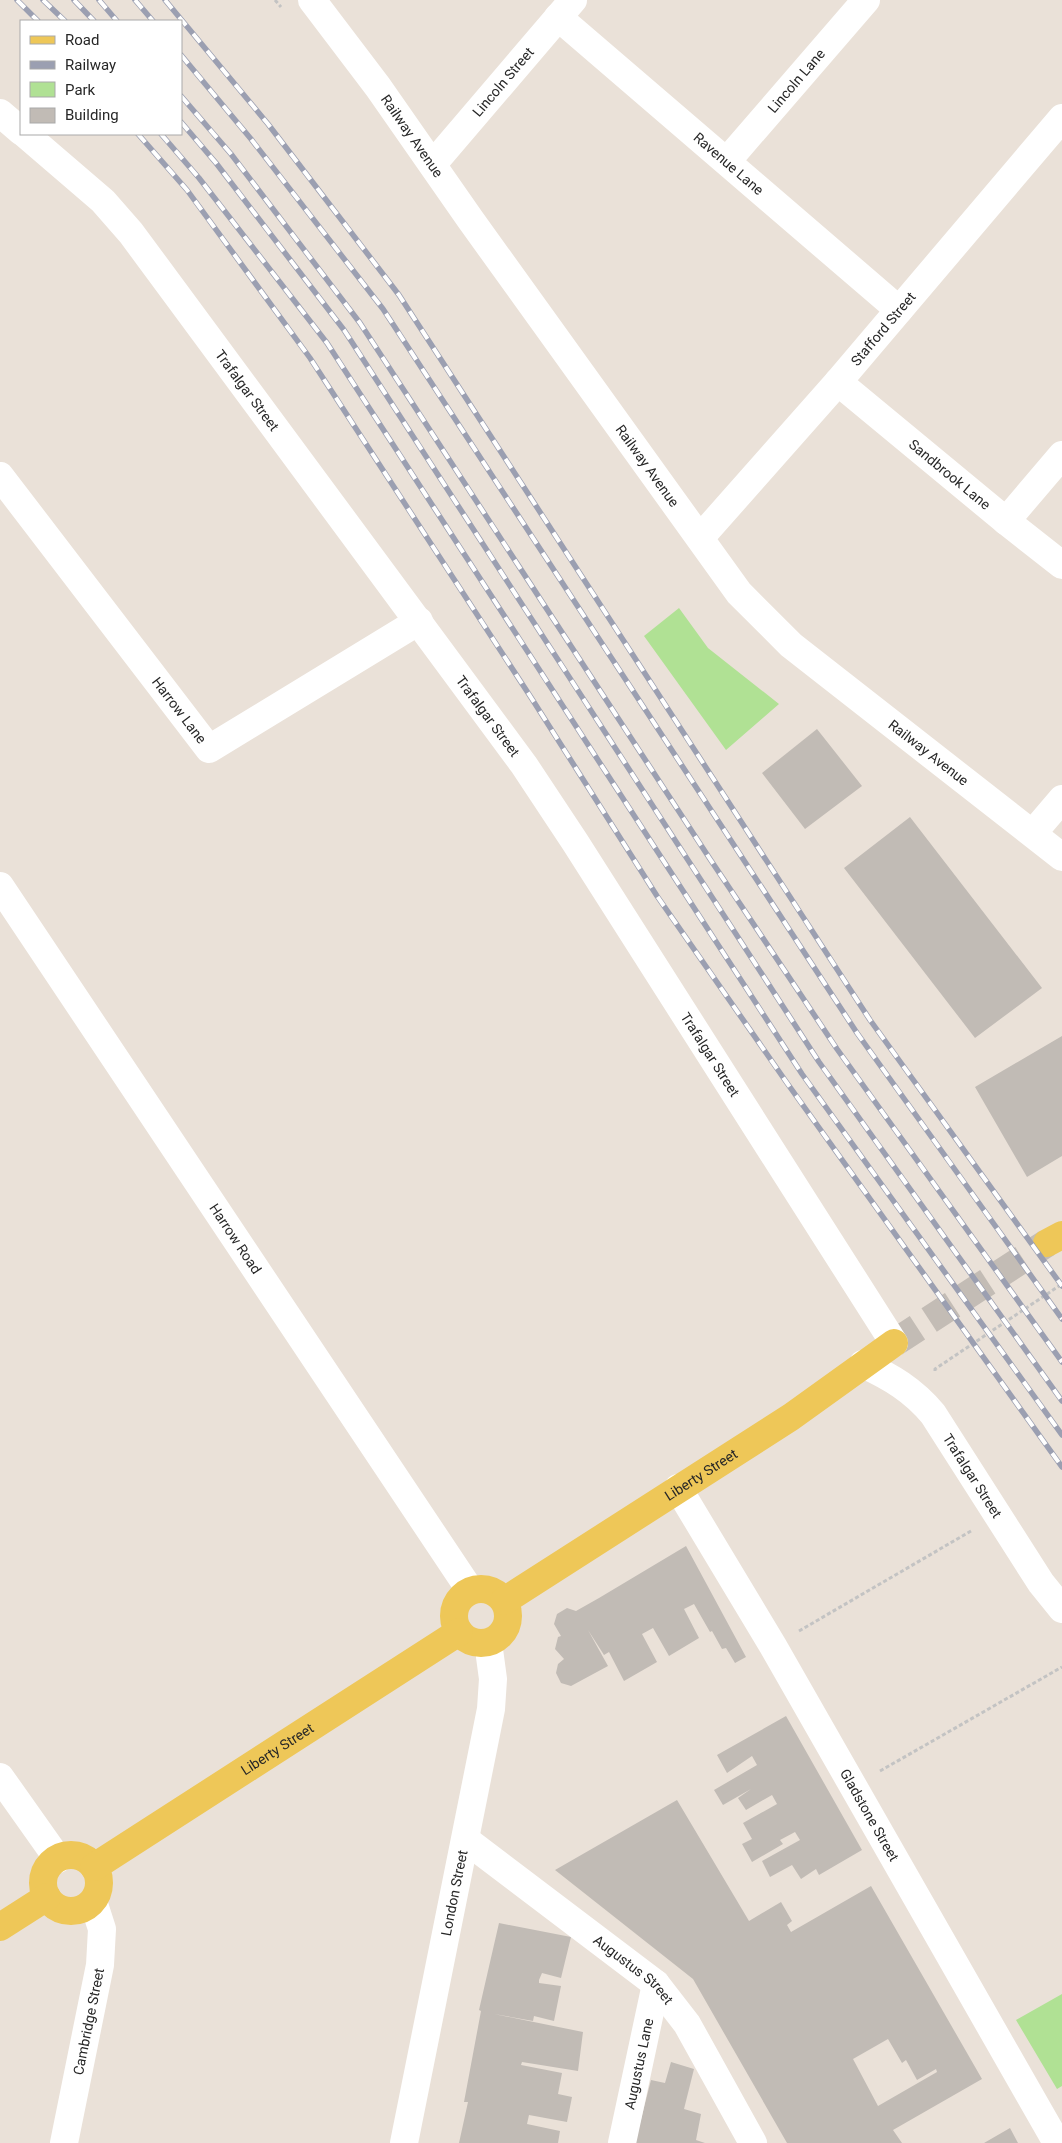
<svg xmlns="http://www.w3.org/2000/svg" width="1062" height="2143" font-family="Roboto,sans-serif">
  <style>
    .green { fill: #b0e194 }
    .building { fill: #c1bbb5; fill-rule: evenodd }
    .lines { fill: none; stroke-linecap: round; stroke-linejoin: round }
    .major-tunnel { stroke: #c3bcb5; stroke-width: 28; stroke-dasharray: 28 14; stroke-linecap: butt }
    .path { stroke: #c3c3c3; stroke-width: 3; stroke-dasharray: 4 2.5; stroke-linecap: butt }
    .minor { stroke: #fff; stroke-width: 28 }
    .major { stroke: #eec758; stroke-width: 28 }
    .rail-casing { stroke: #9b9fb1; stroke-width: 5.5 }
    .rail { stroke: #fff; stroke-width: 4; stroke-dasharray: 11; stroke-linecap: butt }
    .labels { text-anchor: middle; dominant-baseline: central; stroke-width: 4; stroke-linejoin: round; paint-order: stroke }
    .street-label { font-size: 14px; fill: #272727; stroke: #fff }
  </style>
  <rect width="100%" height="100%" fill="#eae1d8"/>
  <path class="green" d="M679 608 708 648 779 704 726 750 644 636Z
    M1062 1994V2086L1057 2089 1016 2020Z"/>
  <path class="building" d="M817 729 862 786 805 829 762 773Z
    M910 817 1042 988 975 1038 844 868Z
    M1062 1036V1156L1027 1177 975 1087Z
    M686 1546 746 1657 735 1663 726 1648 722 1649 712 1631 710 1632 694 1604 684 1609 699 1638 669 1656 653 1628 642 1634 657 1662 624 1681 609 1652 604 1655 588 1630 608 1666 571 1686 561 1683 556 1673 558 1664 564 1659 555 1649 558 1637 561 1636 554 1624 557 1614 567 1608 576 1611 599 1598Z
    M786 1716 862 1850 819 1875 816 1869 801 1879 792 1865 770 1877 762 1861 800 1840 795 1832 780 1840 783 1844 752 1862 742 1844 752 1839 743 1823 777 1804 772 1795 746 1810 738 1798 751 1789 723 1805 714 1790 757 1765 752 1756 727 1773 717 1755Z
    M677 1800 749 1921 781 1902 792 1921 787 1925 791 1932 871 1886 982 2079 893 2130 902 2143H787L693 1979 555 1870ZM888 2039 902 2063 906 2060 917 2080 936 2069 937 2072 878 2106 853 2059Z
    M499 1923 571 1937 561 1978 542 1973 539 1980V1983L561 1986 554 2021 534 2016 533 2021 494 2014 583 2032 578 2071 522 2062 521 2065 562 2073 558 2094 572 2097 567 2122 529 2115 527 2124 560 2131 558 2143H459L468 2102H464L481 2011 479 2010Z
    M671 2062 694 2069 684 2109 701 2114 696 2140 705 2143H635L651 2080 665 2083Z
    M1010 2128 1018 2143H984Z"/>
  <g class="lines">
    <path class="major-tunnel" d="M894 1343 1047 1243"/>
    <path class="path" d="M275 0 281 7
      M935 1371V1369L1062 1284
      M799 1631 971 1531
      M880 1771 1062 1667"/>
    <g class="minor">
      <path id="s1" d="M312 0 378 87 470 219 739 593 791 645 1062 857"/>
      <path id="s2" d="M558 17 899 310"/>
      <path d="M0 113 21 131"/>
      <path id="s3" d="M25 134 103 201 131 233 524 765 575 842 894 1343"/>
      <path id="s4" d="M727 161 866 0"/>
      <path id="s5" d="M433 164 573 0"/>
      <path id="s6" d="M838 382 1006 521 1062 565"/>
      <path id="s7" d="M0 476 209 749 419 621"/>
      <path d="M1006 521 1062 455"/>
      <path id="s8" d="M700 538 838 382 1062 118"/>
      <path d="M1033 833 1062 799"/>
      <path id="s9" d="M0 886 470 1590"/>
      <path id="s10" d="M863 1364C891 1377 913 1390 933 1414L1041 1583 1062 1609"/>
      <path id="s11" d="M678 1488 773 1646 1057 2143"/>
      <path d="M0 1777 58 1859"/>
      <path id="s12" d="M466 1840 656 1984 687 2024 753 2143"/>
      <path id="s13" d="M64 2143 100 1965 102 1929 93 1901"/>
      <path id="s14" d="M404 2143 491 1709 493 1679 488 1642"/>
      <path id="s15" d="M622 2143 656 1984"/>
    </g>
    <g class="major">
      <path d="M1047 1243 1062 1235"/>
      <circle cx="481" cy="1616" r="27"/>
      <path id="s16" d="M504 1601 791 1417 894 1343"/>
      <circle cx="71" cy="1883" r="28"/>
      <path id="s17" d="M94 1867 459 1632"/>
      <path d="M0 1927 47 1897"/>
    </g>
    <defs>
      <path id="rail" d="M17 0 38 21
        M43 0 65 21
        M74 0 94 21
        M99 0 117 21
        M135 0 153 21
        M165 0 268 124 399 295 870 1020 1062 1286
        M181 55 251 139 383 309 857 1033 1062 1319
        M181 96 231 154 360 323 710 859 837 1049 1062 1362
        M181 122 216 163 344 330 819 1062 1062 1401
        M138 134 187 190 310 358 532 699 657 896 787 1083 1062 1467
        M161 134 199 178 327 343 802 1074 1062 1435"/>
    </defs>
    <use href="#rail" class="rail-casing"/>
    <use href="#rail" class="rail"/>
  </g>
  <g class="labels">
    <g class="street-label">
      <text stroke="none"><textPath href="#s4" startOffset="106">Lincoln Lane</textPath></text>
      <text stroke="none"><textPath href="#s5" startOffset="108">Lincoln Street</textPath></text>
      <text stroke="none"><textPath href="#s1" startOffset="169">Railway Avenue</textPath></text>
      <text stroke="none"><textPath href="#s2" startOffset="225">Ravenue Lane</textPath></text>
      <text stroke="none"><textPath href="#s8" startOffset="278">Stafford Street</textPath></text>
      <text stroke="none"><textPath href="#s3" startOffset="341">Trafalgar Street</textPath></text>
      <text stroke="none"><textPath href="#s1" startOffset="574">Railway Avenue</textPath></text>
      <text stroke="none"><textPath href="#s6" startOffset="145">Sandbrook Lane</textPath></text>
      <text stroke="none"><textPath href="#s7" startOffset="295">Harrow Lane</textPath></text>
      <text stroke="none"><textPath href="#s3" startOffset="746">Trafalgar Street</textPath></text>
      <text stroke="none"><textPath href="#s1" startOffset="979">Railway Avenue</textPath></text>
      <text stroke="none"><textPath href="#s3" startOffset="1151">Trafalgar Street</textPath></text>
      <text stroke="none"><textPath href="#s9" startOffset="424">Harrow Road</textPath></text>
      <text stroke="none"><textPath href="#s16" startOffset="234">Liberty Street</textPath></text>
      <text stroke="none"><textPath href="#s10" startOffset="160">Trafalgar Street</textPath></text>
      <text stroke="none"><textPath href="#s17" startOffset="218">Liberty Street</textPath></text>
      <text stroke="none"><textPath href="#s11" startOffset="379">Gladstone Street</textPath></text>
      <text stroke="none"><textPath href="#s14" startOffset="255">London Street</textPath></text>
      <text stroke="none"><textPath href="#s12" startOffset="212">Augustus Street</textPath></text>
      <text stroke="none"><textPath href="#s13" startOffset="124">Cambridge Street</textPath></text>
      <text stroke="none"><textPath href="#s15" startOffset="81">Augustus Lane</textPath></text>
    </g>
  </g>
  <rect x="20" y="20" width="162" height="115" fill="#ffffff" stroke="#a9a9a9"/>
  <rect x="30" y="36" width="25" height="8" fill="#eec758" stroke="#a9a9a9"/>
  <text x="65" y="45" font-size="15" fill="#272727">Road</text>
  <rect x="30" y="61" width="25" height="8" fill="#9b9fb1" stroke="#a9a9a9"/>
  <text x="65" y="70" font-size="15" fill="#272727">Railway</text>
  <rect x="30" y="82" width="25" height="15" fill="#b0e194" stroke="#a9a9a9"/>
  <text x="65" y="95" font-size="15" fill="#272727">Park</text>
  <rect x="30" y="108" width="25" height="15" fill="#c1bbb5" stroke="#a9a9a9"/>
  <text x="65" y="120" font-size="15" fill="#272727">Building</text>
</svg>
